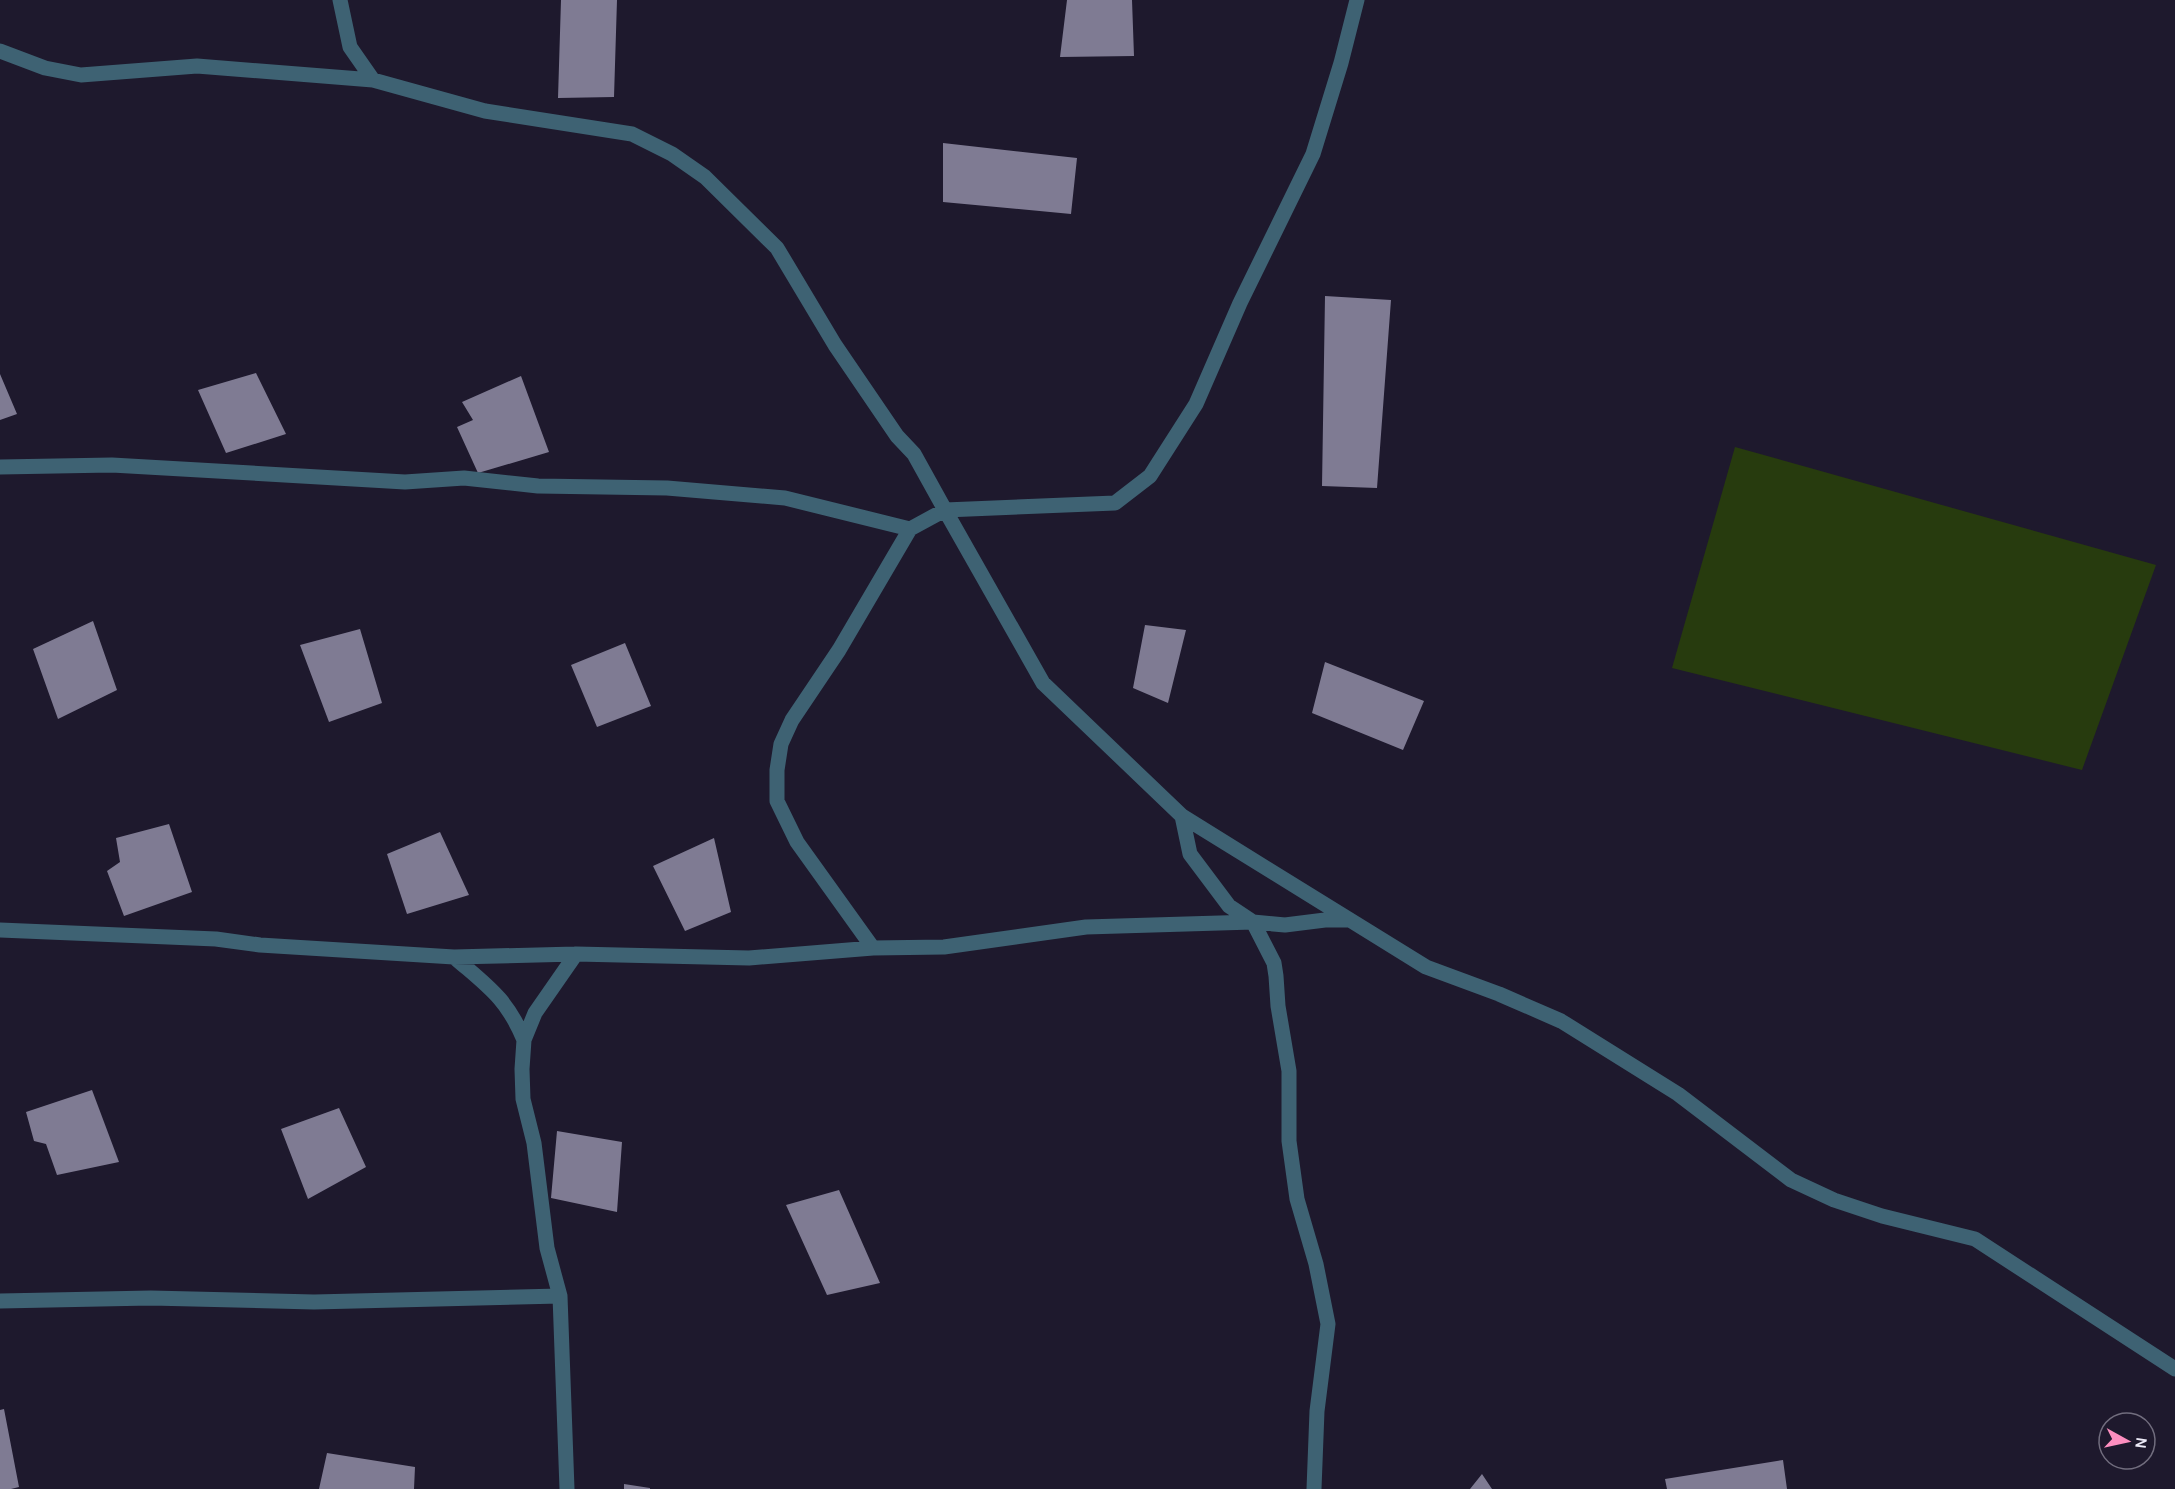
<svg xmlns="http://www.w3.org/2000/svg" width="2175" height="1489" font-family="Karla,sans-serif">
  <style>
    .green { fill: #273b0e }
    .building { fill: #7f7b93 }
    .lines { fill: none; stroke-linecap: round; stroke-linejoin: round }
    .minor { stroke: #3e6273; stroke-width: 15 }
  </style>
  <rect width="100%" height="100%" fill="#1e192d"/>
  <path class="green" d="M1735 447 2156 565 2082 770 1672 668Z"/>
  <path class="building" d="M561 0H617L614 97 558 98Z
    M1067 0H1132L1134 56 1060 57Z
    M943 143 1077 158 1071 214 943 202Z
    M1325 296 1391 300 1377 488 1322 486Z
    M256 373 286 434 226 453 198 390Z
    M0 374 17 414 0 420Z
    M521 376 549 452 478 473 457 427 473 420 462 402Z
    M93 621 117 690 58 719 33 649Z
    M1145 625 1186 630 1168 703 1133 688Z
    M360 629 382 703 329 722 300 645Z
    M625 643 651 706 597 727 571 665Z
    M1325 662 1424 701 1403 750 1312 713Z
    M169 824 192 892 124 916 107 871 120 862 116 838Z
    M440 832 469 895 407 914 387 854Z
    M714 838 731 912 685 931 653 866Z
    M92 1090 119 1162 57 1175 46 1144 34 1141 26 1112Z
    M339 1108 366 1167 308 1199 281 1129Z
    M557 1131 622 1142 617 1212 551 1198Z
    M839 1190 880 1283 827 1295 786 1205Z
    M4 1409 19 1487 11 1489H0V1410Z
    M327 1453 415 1467 414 1489H319Z
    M1783 1460 1787 1489H1667L1665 1479Z
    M1482 1474 1492 1489H1470Z
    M624 1484 650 1488V1489H624Z"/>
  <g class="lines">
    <path class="minor" d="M340 0 350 47 373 80
      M0 51 45 68 81 75 197 66 373 80 485 111 632 134 672 154 705 177 777 248 835 345 897 436 914 454 945 510 1115 503 1150 476 1196 404 1240 303 1313 154 1341 63 1357 0
      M0 467 112 465 405 482 464 478 538 486 667 488 785 498 910 529 945 510 1043 683 1182 816 1426 967 1499 994 1561 1021 1678 1094 1791 1180 1834 1200 1882 1216 1975 1239 2175 1369
      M1182 816 1190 854 1229 906 1253 922 1274 963 1276 976 1278 1006 1289 1071V1141L1297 1199 1316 1264 1328 1324 1317 1411 1314 1489
      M0 930 216 939 260 945 454 957 576 954 749 958 873 948 944 947 1086 927 1253 922 1285 925 1325 920H1348
      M873 948 797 842 777 801V770L781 744 792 720 839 650 910 529
      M454 957C486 985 507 998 524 1040
      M0 1301 151 1298 314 1302 560 1296
      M567 1489 560 1296 547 1248 534 1143 523 1099 522 1069 524 1040 535 1013 576 954"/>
  </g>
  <g transform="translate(2127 1441) rotate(98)"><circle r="28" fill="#1e192d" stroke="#716d7e" stroke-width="1.5"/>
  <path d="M0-4.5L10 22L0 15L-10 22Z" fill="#fd8ebf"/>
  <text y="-9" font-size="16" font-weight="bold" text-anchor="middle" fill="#edebf8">N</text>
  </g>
</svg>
